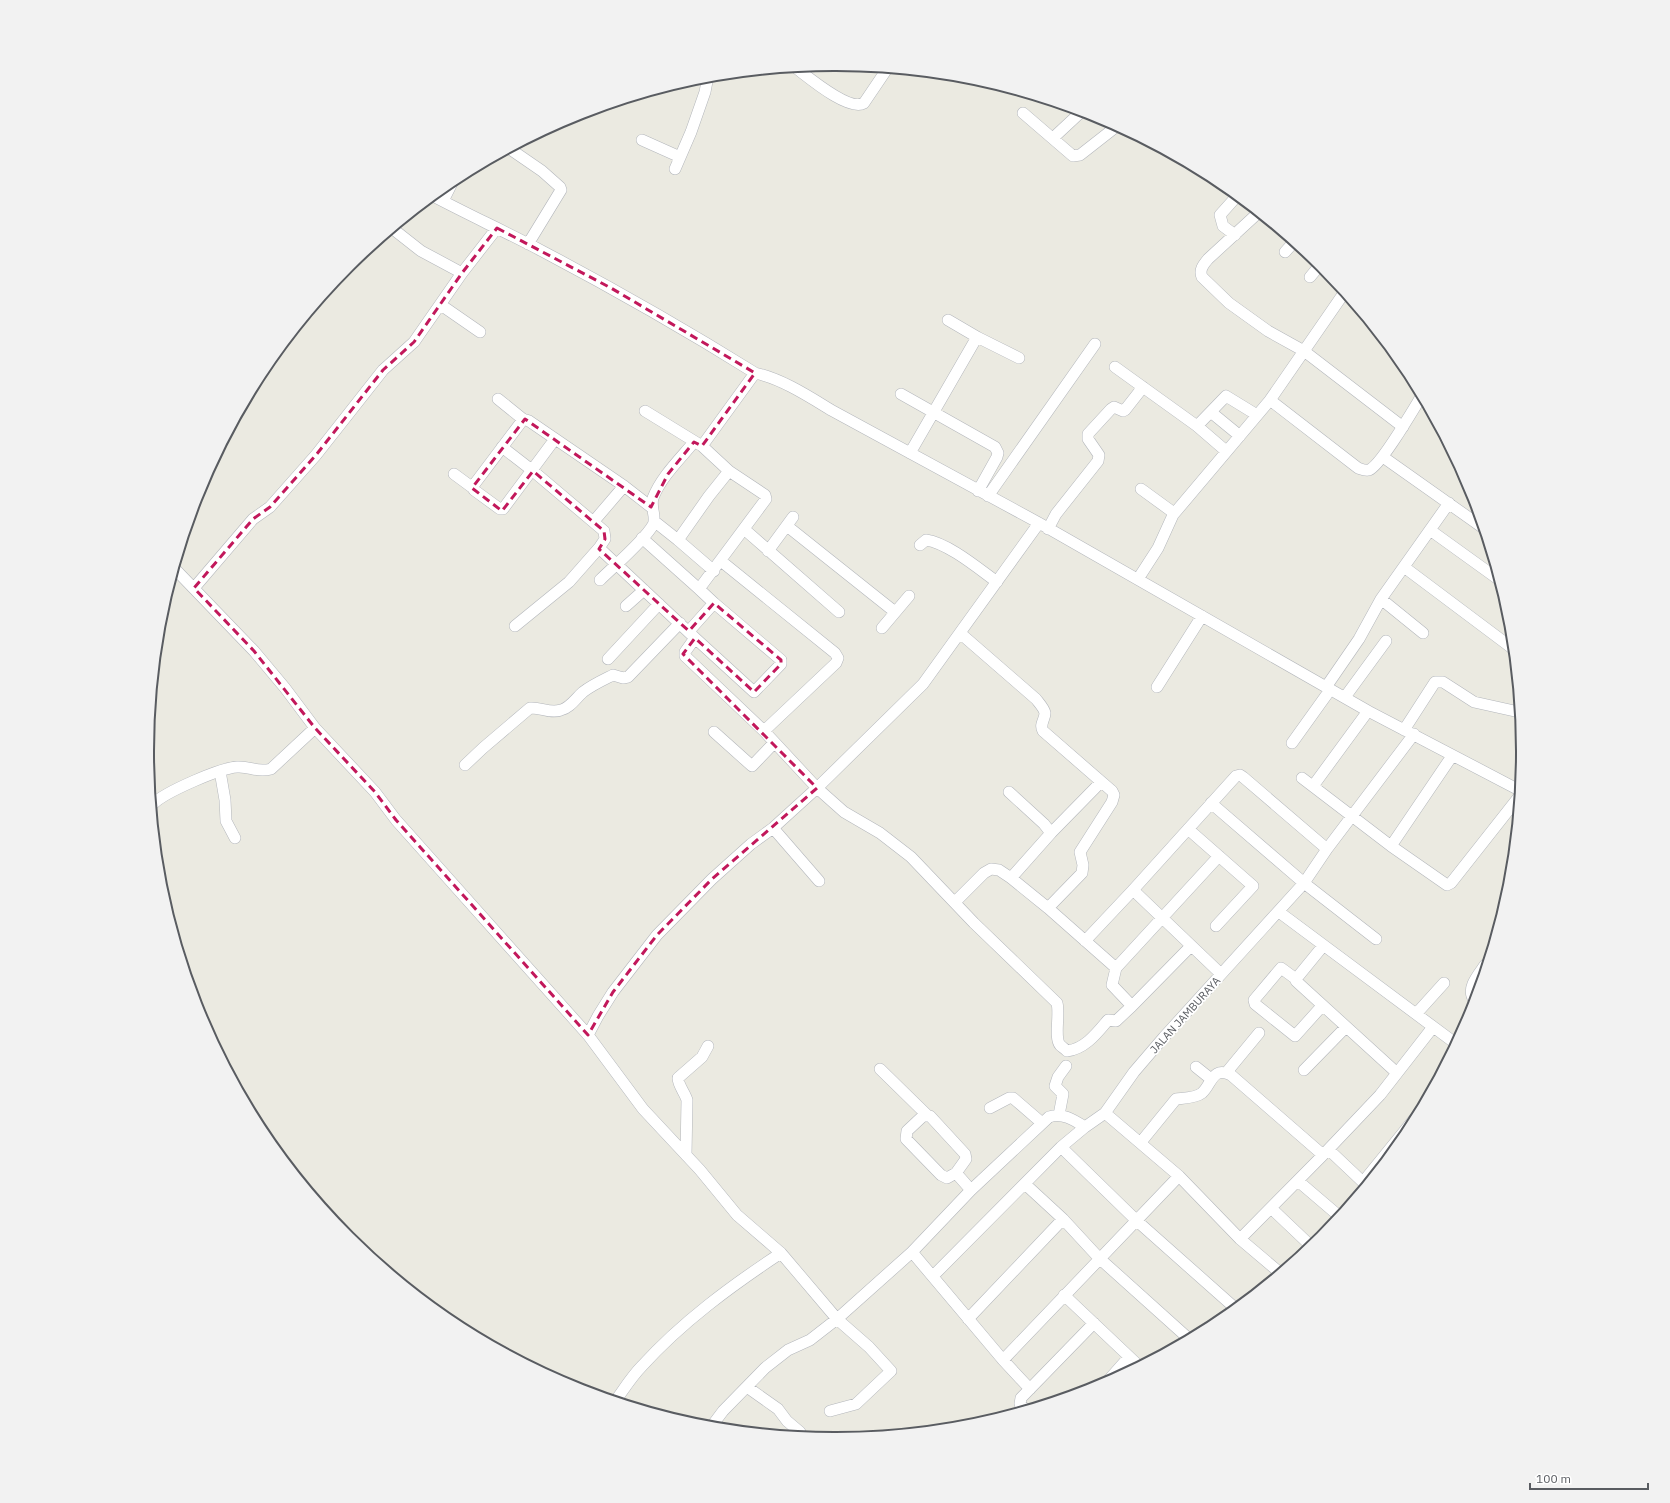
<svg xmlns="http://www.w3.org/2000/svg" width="1670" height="1503" font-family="'IBM Plex Sans',sans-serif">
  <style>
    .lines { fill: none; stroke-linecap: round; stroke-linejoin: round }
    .minor-casing { stroke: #b3b6bb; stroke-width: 12 }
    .minor { stroke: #fff; stroke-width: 11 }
    .marked { fill: none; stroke: #c2185b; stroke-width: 3; stroke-dasharray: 8 5; stroke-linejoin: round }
    .labels { text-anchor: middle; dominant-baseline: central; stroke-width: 3.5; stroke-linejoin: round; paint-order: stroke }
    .street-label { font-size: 11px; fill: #595c61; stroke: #fff }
    .rim { fill: none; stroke: #595c61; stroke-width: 2 }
  </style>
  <rect width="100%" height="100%" fill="#ebeae1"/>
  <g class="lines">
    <defs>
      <path id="minor" d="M796 68C808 77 849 112 864 103L887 69
        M1023 113 1073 156 1080 155 1117 126
        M1053 138 1082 111
        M642 140 680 157
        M510 149 542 171 560 187 561 190 528 244
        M675 169 691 132 705 92 708 76
        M433 196C469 215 506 232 542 251 614 289 686 330 755 373
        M443 201 454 179
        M1258 213 1208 259C1203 265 1199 270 1202 277L1229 303 1268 331 1304 351 1403 427
        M393 229 421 251 462 273
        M1235 235 1223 226 1220 215 1237 196
        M1285 252 1293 243
        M1310 277 1320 265
        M441 305 480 332
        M948 320 977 337
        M1115 367 1197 426 1226 396 1257 415
        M901 394 995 447 998 453 997 457 978 491
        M498 399 524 420
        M1270 400 1358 468C1361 469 1365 471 1369 470 1381 465 1413 410 1421 397
        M645 411 702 446 755 373C782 379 808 396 831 410L1039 523 1368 711 1519 790
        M1212 413 1240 436
        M1197 426 1226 451
        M555 439 503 509H500L474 490 473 486 522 421 526 420 529 421 624 486 651 507
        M502 447 533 471 604 531 605 539 599 548 695 638 685 652V656L764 731 817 788 844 812 880 833 911 857 974 923 1057 1003C1060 1014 1054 1038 1060 1045 1062 1047 1065 1049 1067 1051 1085 1049 1097 1033 1108 1020L1116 1021 1132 1006 1112 985 1116 968 1219 856
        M910 453 977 337 1019 358
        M1383 457 1482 527
        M454 474 473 488
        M1141 489 1174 513
        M988 496 1095 344
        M594 521 624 486
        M654 521 678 540
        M787 526 895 612
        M744 529 839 612
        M1048 529 1056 514 1098 461 1099 455 1088 439V434L1111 409 1114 407 1123 411 1125 410 1143 387
        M1430 530 1498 579
        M642 538 699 589
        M920 545 926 540C948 543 979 569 997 582
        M768 551 793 517
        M721 561 835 653 838 658 836 663 764 731
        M1404 567 1512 648
        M175 569 254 651 285 688 315 728 375 792 396 820 588 1035 598 1016 613 992 657 935 712 879 751 844 773 828 817 788 923 684 1039 523
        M714 571 678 540 709 496 729 471
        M1138 579 1158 548 1173 515 1270 400 1344 293
        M600 580C614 566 644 541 653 525 657 518 650 507 653 498 661 477 680 459 694 442
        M194 588 253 519 270 507 316 455 383 370 414 342 462 273 497 228
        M1381 599 1423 633
        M626 606 644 590
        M515 626 569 582 599 548
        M882 628 909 596
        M689 631 714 603 699 589 766 499 765 495 729 471 702 446
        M960 633 1036 699C1039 703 1044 708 1045 713 1045 720 1039 724 1043 731L1112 791 1114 795 1112 802 1080 852 1083 865 1082 873 1048 908
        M695 638 754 692 781 664V660L714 603
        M608 659 659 604
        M1157 687 1202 616
        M1326 687 1359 639 1381 599 1449 503
        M1345 697 1386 641
        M1404 730 1435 682H1443L1474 702 1519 712
        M714 732 752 766 774 743
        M1292 743 1330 690
        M465 765 483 748 530 708C541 707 550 714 561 710 570 708 576 698 583 692 592 685 603 680 613 675L623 678 628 677 680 623
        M220 771 225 800 226 821 235 838
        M1302 778 1391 846 1447 885 1451 883 1518 798
        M1313 786 1368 711
        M1211 803 1304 883 1376 939
        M153 804C165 792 220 768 237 767 251 766 256 773 271 769L315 728
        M773 828 819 881
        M1188 829 1253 886 1216 926
        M1051 833 1101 782
        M1391 846 1452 756
        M1011 878 1048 908 1116 968
        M1133 890 1221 974
        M955 902 984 873 991 869 999 870 1011 878 1051 833 1044 824 1009 792
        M1279 912 1455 1043
        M1085 941 1133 890 1236 776 1240 775 1243 777 1327 849
        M1323 946 1296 979V981L1397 1073
        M1296 979 1281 968 1254 1000 1255 1004 1295 1036 1322 1006
        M1474 1000C1466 988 1478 975 1485 965
        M1132 1006 1191 946
        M1416 1014 1444 983
        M588 1035 643 1109 700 1170 737 1215 781 1253 837 1319 869 1347 891 1371 856 1404 830 1411
        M1196 1067 1211 1079
        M880 1069 927 1115
        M1304 1070 1346 1027
        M1226 1073 1259 1033
        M990 1108 1009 1098H1013L1042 1123
        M1059 1115 1063 1094 1055 1086 1058 1077 1066 1066
        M1141 1142 1176 1099C1183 1098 1196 1098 1202 1093 1212 1084 1212 1066 1231 1075L1323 1155
        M1061 1147 1085 1127 1105 1113
        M1329 1150 1365 1184
        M686 1155 687 1100C685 1093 678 1085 678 1078L702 1057 708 1046
        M956 1173 966 1159 965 1154 930 1116H923L907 1131 906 1139 941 1175 947 1178 956 1173 971 1190
        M1298 1181 1339 1216
        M1363 1182 1415 1118
        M1025 1184 1063 1219 1099 1258 1188 1338
        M1271 1208 1311 1246
        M1240 1239 1323 1155 1380 1095 1433 1027
        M912 1252 971 1190 1049 1117C1062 1112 1074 1120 1085 1127
        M1279 1272 1240 1239 1179 1176 1105 1113 1134 1072 1164 1037 1304 883 1327 849 1414 734
        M933 1276 1061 1147 1137 1221 1235 1308
        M1064 1295 1138 1365
        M968 1319 1063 1219
        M1003 1360 1179 1176
        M1106 1383 1129 1357
        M747 1387 778 1409 787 1421 800 1432
        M616 1400C624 1389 632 1376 642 1366 682 1322 731 1286 781 1253
        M1025 1409 1020 1404 1021 1398 1094 1323
        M711 1427 723 1411 765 1368 788 1350 810 1340 837 1319 912 1252 1003 1360 1030 1389"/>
    </defs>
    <use href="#minor" class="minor-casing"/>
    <use href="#minor" class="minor"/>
  </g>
  <path class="marked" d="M497 228 611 288 755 373 702 446 694 442 668 474 651 507 525 419 472 488 502 511 533 471 604 531 605 539 599 549 680 623 689 631 714 603 781 660V664L754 692 695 638 683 654 817 788 712 879 657 935 613 992 588 1035 396 820 375 792 315 728 254 651 194 588 253 519 270 507 316 455 383 370 414 342 462 273Z"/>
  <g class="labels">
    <g class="street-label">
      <text transform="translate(1185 1015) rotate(-48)">JALAN JAMBURAYA</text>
    </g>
  </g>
  <path d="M0 0H1670V1503H0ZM834 71H836A680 680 0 0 1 1516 751V752A680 680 0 0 1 836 1432H834A680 680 0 0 1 154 752V751A680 680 0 0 1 834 71Z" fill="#f2f2f2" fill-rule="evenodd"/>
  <path class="rim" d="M834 71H836A680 680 0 0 1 1516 751V752A680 680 0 0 1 836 1432H834A680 680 0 0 1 154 752V751A680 680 0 0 1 834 71Z"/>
  <path d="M1530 1483v6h118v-6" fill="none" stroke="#595c61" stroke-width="2"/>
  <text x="1536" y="1483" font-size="12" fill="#595c61" stroke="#ffffff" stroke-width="3" paint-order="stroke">100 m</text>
</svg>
